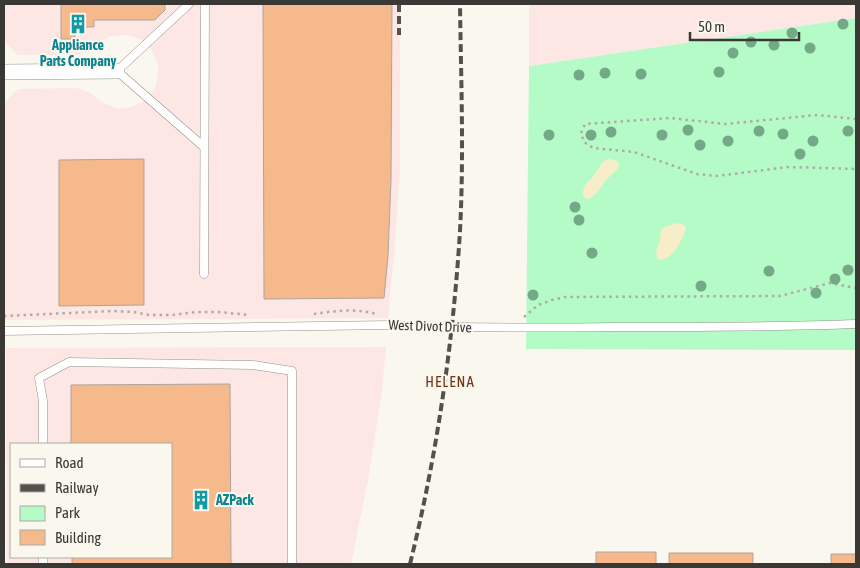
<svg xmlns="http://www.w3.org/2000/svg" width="860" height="568" font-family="'Asap Condensed',sans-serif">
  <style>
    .commercial { fill: #fde7e4; fill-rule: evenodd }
    .green { fill: #b4fbc7 }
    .sand { fill: #f7edc8 }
    .building { fill: #f5b98b; stroke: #aca59f }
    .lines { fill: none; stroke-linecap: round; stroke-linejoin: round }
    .lane-casing { stroke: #939189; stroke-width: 9 }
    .street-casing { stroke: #939189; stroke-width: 16 }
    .path { stroke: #aeaca5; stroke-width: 2.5; stroke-dasharray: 2.5 4; stroke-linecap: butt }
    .lane { stroke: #fff; stroke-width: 8 }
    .street { stroke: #fff; stroke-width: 15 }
    .rail { stroke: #52514d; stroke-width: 4; stroke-dasharray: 8 4; stroke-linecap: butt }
    .tree { fill: #74a988 }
    .labels { text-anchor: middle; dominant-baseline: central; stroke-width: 4; stroke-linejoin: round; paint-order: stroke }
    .culture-label { font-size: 14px; font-weight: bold; fill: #0d838f; stroke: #f9f7ee }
    .street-label { font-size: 14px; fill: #393834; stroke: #f9f7ee }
    .neighbourhood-label { font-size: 15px; letter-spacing: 1px; fill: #743318; stroke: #f9f7ee }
  </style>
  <rect width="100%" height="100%" fill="#f9f7ee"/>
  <path class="commercial" d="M4 4H400V168L395 245 388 318 5 320 4 103 18 89 76 88 89 92 100 101 108 105 116 108H125L134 106 142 102 148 96 154 89 157 82 158 74V65L155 58 152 50 146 44 140 39 131 36 122 35 113 36 104 39 91 50 77 55H18L5 42Z
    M529 4H856V18L529 66Z
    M386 347 382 390 369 475 351 564H7L6 348ZM11 444H171V557H11Z"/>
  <path class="green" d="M856 18V350L526 349 529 66Z"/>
  <path class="sand" d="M609 159C631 163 611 174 606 180 600 188 597 196 587 199L583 196C583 183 588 183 595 174 601 167 599 161 609 159Z
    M677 223 684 225 686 229 685 232C680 243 672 260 659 260 654 253 657 250 659 243 661 239 660 234 661 229L665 227Z"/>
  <path class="building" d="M61 4H165V10L155 20H94V27H84V34H75V39H61Z
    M263 4H392L391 179 388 256 384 298 264 299Z
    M144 159V305L59 306V160Z
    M230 384 231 564H72V557H171V444H71V385Z
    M596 552H656V564H596Z
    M669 553H753V564H669Z
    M831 554H856V564H831Z"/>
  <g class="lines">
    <defs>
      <path id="lane" d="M189 4 117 71 204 147
        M204 274 205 4
        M4 331 389 325C465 328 541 328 617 327 697 327 777 327 856 324
        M43 444V401L39 378 69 362 253 365 292 371V564
        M43 564V557"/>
      <path id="street" d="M4 72 117 71"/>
    </defs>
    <use href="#lane" class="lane-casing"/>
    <use href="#street" class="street-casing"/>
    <path class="path" d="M856 119 817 115 725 124 670 118 585 124 581 133 584 142 593 148 634 152 697 174 717 176 788 167 856 169
      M314 314C333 311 357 308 376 314
      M4 316 112 311 134 312 149 315H172L196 312H219L249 315
      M524 317 538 305 552 300 565 297 780 296 830 283 856 288"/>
    <use href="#lane" class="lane"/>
    <use href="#street" class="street"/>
    <path class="rail" d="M399 4V35
      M410 564C437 455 453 343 460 231 464 155 461 79 460 4"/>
  </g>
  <g class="tree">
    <circle cx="843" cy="24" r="5.5"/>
    <circle cx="792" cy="33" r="5.5"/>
    <circle cx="751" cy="42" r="5.5"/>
    <circle cx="774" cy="45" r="5.5"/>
    <circle cx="810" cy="48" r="5.5"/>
    <circle cx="733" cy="53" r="5.5"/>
    <circle cx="719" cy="72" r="5.5"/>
    <circle cx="605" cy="73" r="5.5"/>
    <circle cx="641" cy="74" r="5.5"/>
    <circle cx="579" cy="75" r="5.5"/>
    <circle cx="688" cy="130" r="5.5"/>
    <circle cx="759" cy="131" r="5.5"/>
    <circle cx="848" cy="131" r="5.5"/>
    <circle cx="611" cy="132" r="5.5"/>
    <circle cx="783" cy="134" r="5.5"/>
    <circle cx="549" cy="135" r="5.5"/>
    <circle cx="591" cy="135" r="5.5"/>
    <circle cx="662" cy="135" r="5.5"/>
    <circle cx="728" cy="141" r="5.5"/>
    <circle cx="813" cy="141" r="5.5"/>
    <circle cx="700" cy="145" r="5.5"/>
    <circle cx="800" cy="154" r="5.5"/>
    <circle cx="575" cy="207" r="5.5"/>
    <circle cx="579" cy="220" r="5.5"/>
    <circle cx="592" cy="253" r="5.5"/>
    <circle cx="848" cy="270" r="5.5"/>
    <circle cx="769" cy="271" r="5.5"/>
    <circle cx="835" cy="279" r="5.5"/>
    <circle cx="701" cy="286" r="5.5"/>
    <circle cx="816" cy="293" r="5.5"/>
    <circle cx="533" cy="295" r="5.5"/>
  </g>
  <defs>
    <symbol id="building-bare" viewBox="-9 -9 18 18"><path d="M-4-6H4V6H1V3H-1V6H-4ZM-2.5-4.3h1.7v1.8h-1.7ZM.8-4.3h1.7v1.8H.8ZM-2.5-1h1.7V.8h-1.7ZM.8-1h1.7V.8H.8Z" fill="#0f9aa8" stroke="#f9f7ee" stroke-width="2.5" paint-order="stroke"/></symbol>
  </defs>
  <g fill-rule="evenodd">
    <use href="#building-bare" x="64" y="10" width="28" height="28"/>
    <use href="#building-bare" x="187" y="486" width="28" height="28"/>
  </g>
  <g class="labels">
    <g class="culture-label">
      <text x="78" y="45">Appliance<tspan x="78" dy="16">Parts Company</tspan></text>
      <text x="216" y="500" text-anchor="start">AZPack</text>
    </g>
    <g class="street-label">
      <text transform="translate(430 326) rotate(2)">West Divot Drive</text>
    </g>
    <g class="neighbourhood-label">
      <text x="450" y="381">HELENA</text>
    </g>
  </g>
  <rect width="860" height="568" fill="none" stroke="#393834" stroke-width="10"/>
  <rect x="10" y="443" width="162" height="115" fill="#f9f7ee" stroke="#acaba4"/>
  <rect x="20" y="459" width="25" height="8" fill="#ffffff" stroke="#acaba4"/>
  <text x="55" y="468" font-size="15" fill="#393834">Road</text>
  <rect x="20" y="484" width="25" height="8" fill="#52514d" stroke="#acaba4"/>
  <text x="55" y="493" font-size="15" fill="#393834">Railway</text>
  <rect x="20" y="506" width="25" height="15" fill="#b4fbc7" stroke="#acaba4"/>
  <text x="55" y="518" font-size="15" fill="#393834">Park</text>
  <rect x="20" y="530" width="25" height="15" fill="#f5b98b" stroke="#acaba4"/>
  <text x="55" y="543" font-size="15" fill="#393834">Building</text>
  <path d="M690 32v8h109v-8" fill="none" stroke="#393834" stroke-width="2.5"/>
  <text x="698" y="32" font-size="15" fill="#393834" stroke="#f9f7ee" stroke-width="4" paint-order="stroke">50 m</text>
</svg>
